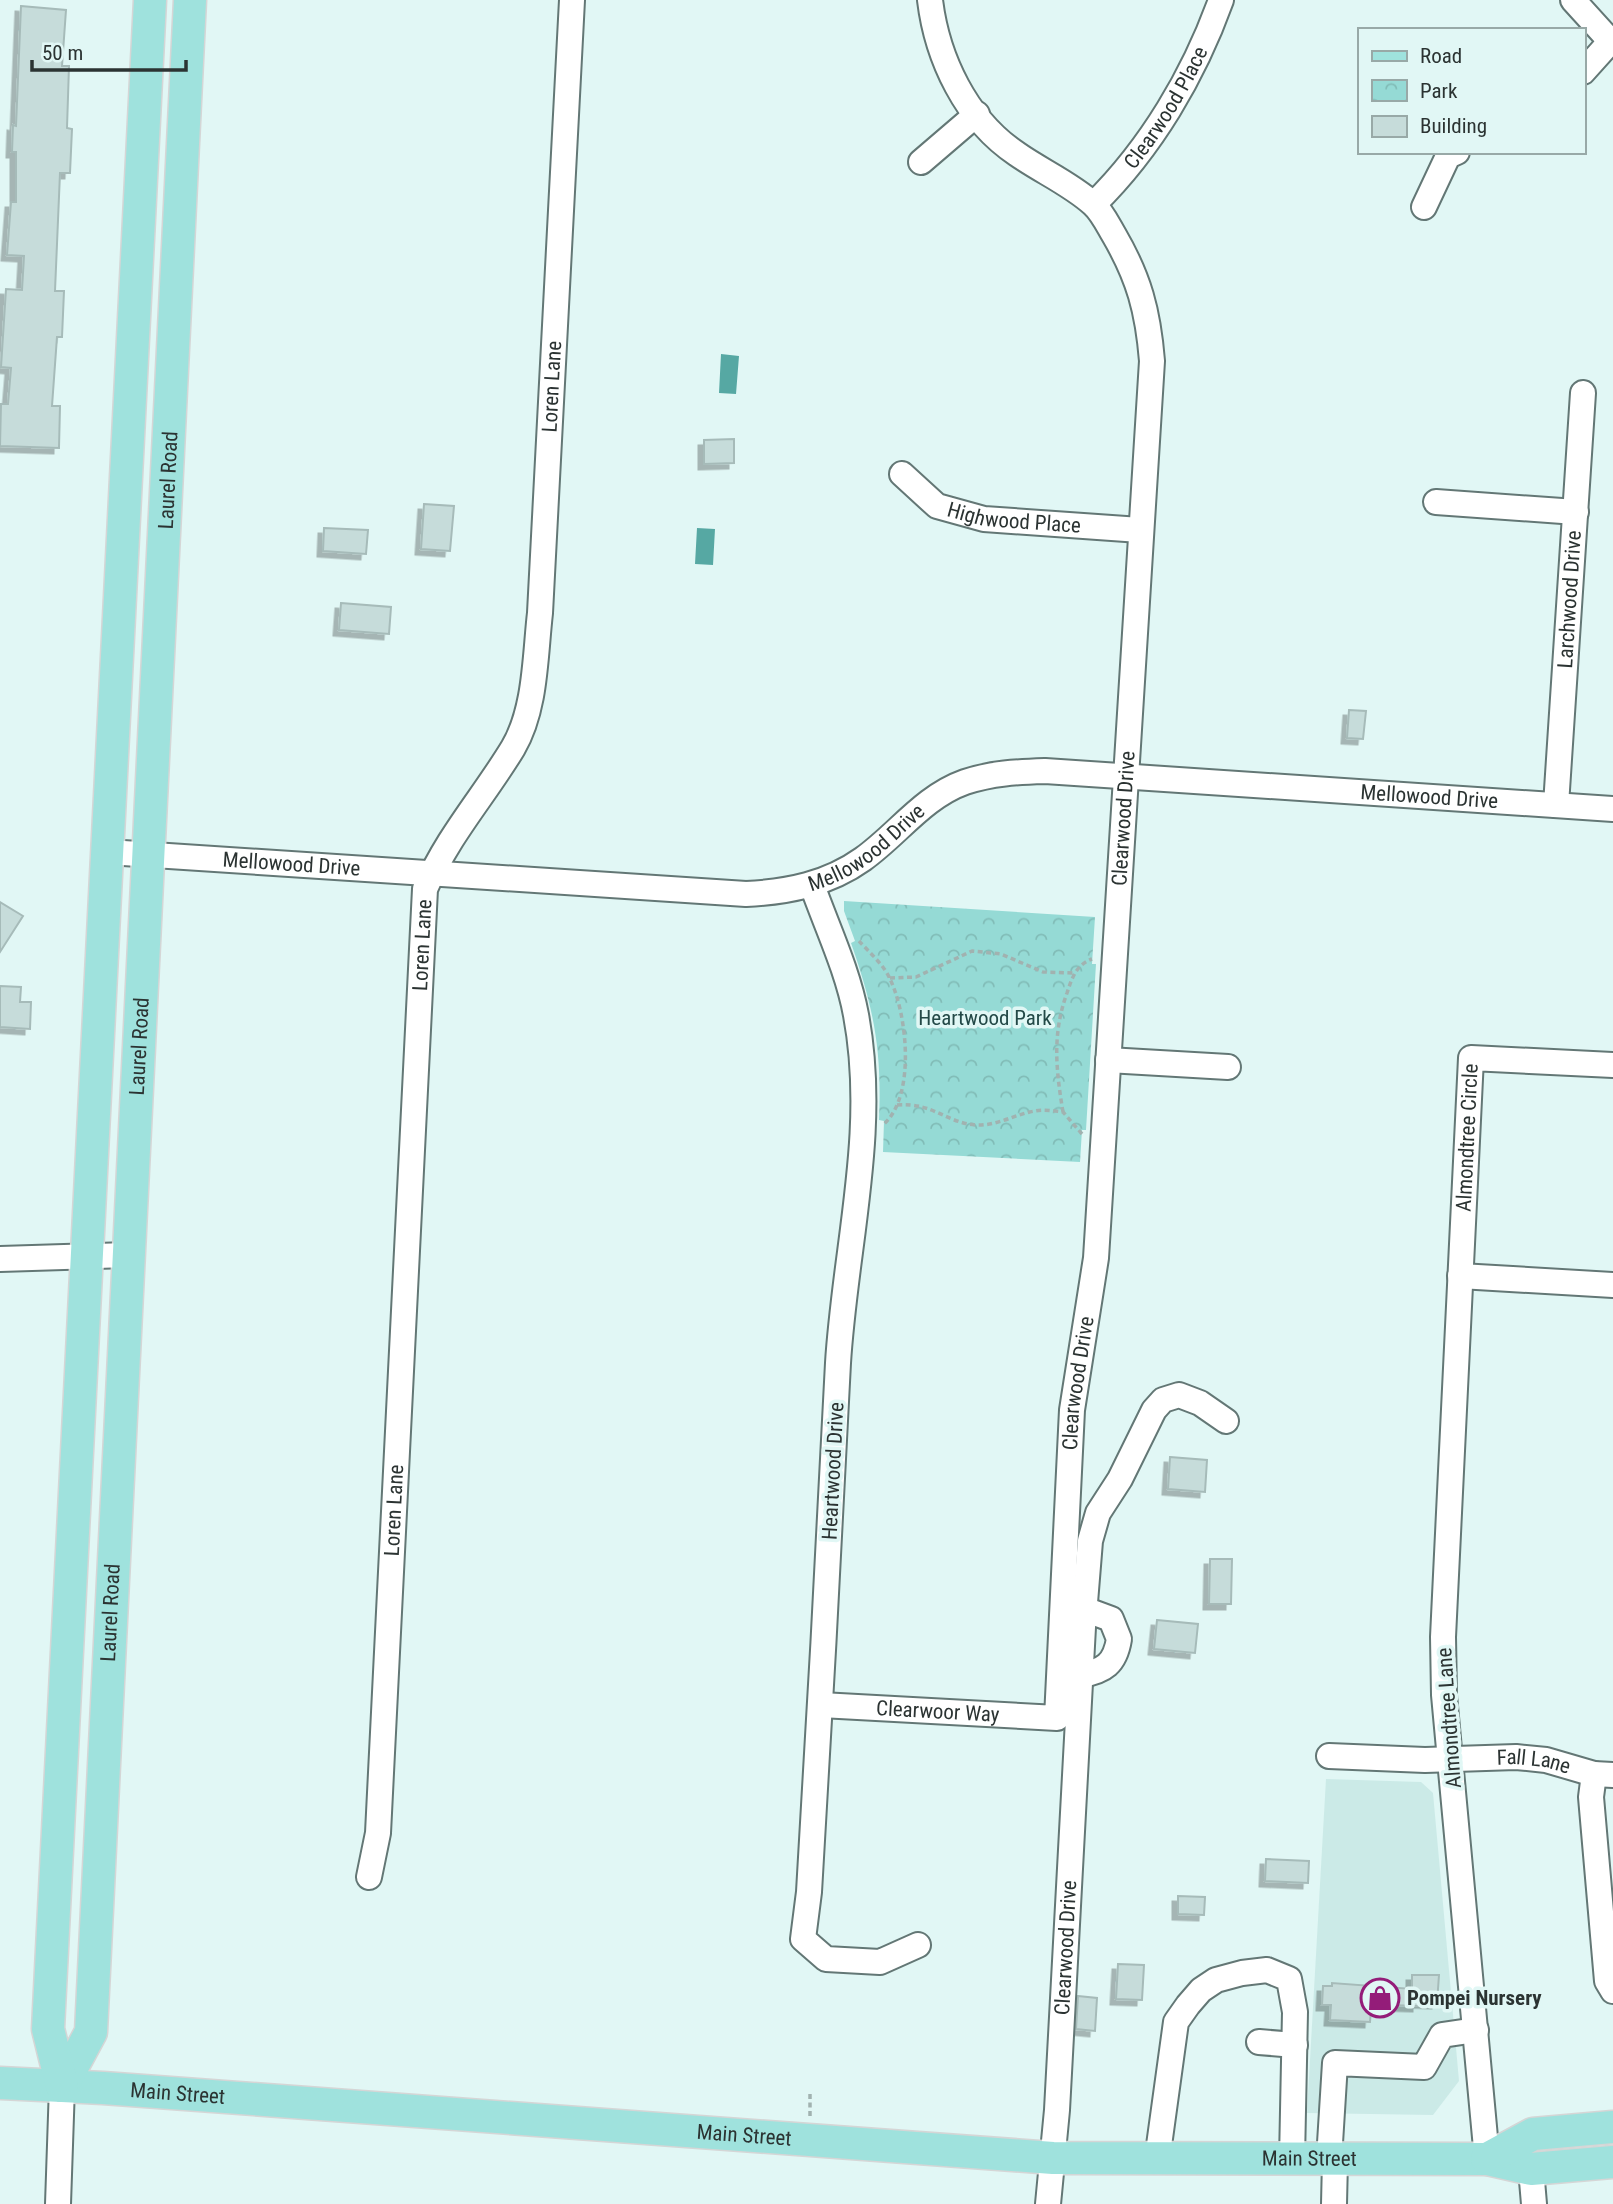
<svg xmlns="http://www.w3.org/2000/svg" width="1613" height="2204" font-family="'Roboto Condensed',sans-serif">
  <style>
    .built { fill: #cbeae7 }
    .park { fill: url(#park-crowns) }
    .water { fill: #56a8a3 }
    .building { fill: #c6dcda; stroke: #a6bbb9; stroke-width: 2; filter: url(#shadow) }
    .lines { fill: none; stroke-linecap: round; stroke-linejoin: round }
    .minor-casing { stroke: #637775; stroke-width: 28 }
    .major-casing { stroke: #d5d6d6; stroke-width: 35 }
    .path { stroke: #a1b2b0; stroke-width: 3.5; stroke-dasharray: 5 3.5; stroke-linecap: butt }
    .minor { stroke: #fff; stroke-width: 24 }
    .major { stroke: #9fe2dd; stroke-width: 32 }
    .labels { text-anchor: middle; dominant-baseline: central; stroke-width: 7; stroke-linejoin: round; paint-order: stroke }
    .street-label { font-size: 21px; fill: #2b3332; stroke: #e1f7f5 }
    .park-label { font-size: 21px; fill: #234947; stroke: #e1f7f5 }
    .poi-label { font-size: 21px; font-weight: bold; fill: #2b3332; stroke: #e1f7f5; text-anchor: start }
  </style>
  <defs>
    <pattern id="park-crowns" width="20" height="18" patternUnits="userSpaceOnUse" patternTransform="scale(1.75)"><rect width="20" height="18" fill="#95dad5"/><path d="M2 6a3 3 0 1 1 6 0M12 15a3 3 0 1 1 6 0" fill="none" stroke="#81bcb7"/></pattern>
    <filter id="shadow"><feDropShadow dx="-5.5" dy="5.5" stdDeviation="0" flood-color="#0004"/></filter>
  </defs>
  <rect width="100%" height="100%" fill="#e1f7f5"/>
  <path class="built" d="M1326 1779 1421 1782 1433 1793 1459 2081 1433 2115 1307 2113Z"/>
  <path class="park" d="M844 901 1095 917 1092 964H1096L1086 1130H1082L1080 1162 883 1152 884 1121 879 1120C882 1050 874 1009 851 943L855 941 844 911Z"/>
  <path class="water" d="M721 354 739 356 736 394 719 393Z
    M697 528 715 529 713 565 695 564Z"/>
  <path class="building" d="M21 6 66 10 62 66H69L67 128 72 129 70 173H60L55 291H64L62 337H57L52 406H60L59 448 0 446 1 404H8L11 368 1 367 6 289 22 290 24 256 7 255 11 202H16V152H12L13 125 16 126Z
    M734 439V463L704 464V440Z
    M424 504 454 506 450 551 421 549Z
    M324 528 368 530 366 554 323 551Z
    M341 603 391 607 389 634 339 630Z
    M1349 710 1366 711 1363 739 1347 738Z
    M0 902 23 916 0 952Z
    M0 986 21 987 20 1002H31L30 1029 0 1027Z
    M1170 1457 1207 1460 1205 1492 1168 1489Z
    M1210 1559H1232L1231 1604H1209Z
    M1157 1620 1198 1624 1195 1653 1154 1649Z
    M1266 1859 1309 1861 1308 1883 1265 1881Z
    M1178 1896 1205 1897 1204 1915 1178 1914Z
    M1118 1964 1144 1965 1142 2000 1116 1999Z
    M1412 1975H1439L1437 2003 1418 2002V2006L1390 2005V2010L1371 2009 1370 2022 1330 2020 1331 2005H1322L1323 1986H1332V1983L1412 1989Z
    M1078 1996 1097 1998 1095 2031 1076 2029Z"/>
  <g class="lines">
    <defs>
      <g id="minor">
        <path d="M1573 0 1613 44"/>
        <path d="M1583 72 1610 42"/>
        <path d="M921 162 977 114"/>
        <path id="s1" d="M1094 204C1151 148 1194 75 1221 0"/>
        <path d="M1424 207 1448 156 1457 152"/>
        <path id="s2" d="M902 474 937 506 984 519 1140 530"/>
        <path d="M1436 502 1576 512"/>
        <path id="s3" d="M1556 805 1583 393"/>
        <path id="s4" d="M108 852 746 894C788 892 828 884 863 859 898 834 923 797 965 782 992 773 1017 772 1045 771L1613 809"/>
        <path d="M812 885C827 927 848 971 856 1015 878 1132 845 1247 838 1363 829 1539 820 1716 809 1892L803 1939 826 1959 880 1962 918 1945"/>
        <path d="M1108 1060 1228 1067"/>
        <path d="M0 1259 128 1255"/>
        <path d="M1460 1276 1613 1285"/>
        <path d="M1081 1675C1104 1671 1115 1664 1119 1639L1111 1619 1084 1609"/>
        <path id="s5" d="M821 1705 1057 1718 1072 1410 1096 1258 1152 361C1148 311 1139 278 1114 235 1108 225 1102 212 1093 204 1071 184 1041 171 1017 154 966 120 937 58 930 0"/>
        <path id="s6" d="M1329 1756 1425 1760 1516 1757 1546 1760 1594 1774 1613 1775"/>
        <path d="M1594 1774 1591 1797 1607 1981 1613 1991"/>
        <path id="s7" d="M369 1877 378 1833 425 889C447 837 484 796 513 748 536 709 535 656 540 613L572 0"/>
        <path d="M1259 2042 1295 2045"/>
        <path d="M1329 2159 1335 2063 1424 2067 1442 2035 1476 2030"/>
        <path id="s8" d="M1487 2159 1444 1695 1443 1637 1471 1058 1613 1065"/>
        <path d="M1157 2160 1176 2022 1188 2005 1201 1990 1216 1980 1242 1973 1267 1970 1289 1979 1295 2012 1292 2160"/>
        <path d="M1531 2169 1534 2204"/>
        <path d="M58 2204 62 2086"/>
        <path id="s9" d="M1048 2204 1057 2110 1083 1627 1090 1541 1098 1513 1120 1479 1154 1410 1163 1400 1179 1395 1200 1403 1226 1421"/>
        <path d="M1334 2204 1335 2160"/>
      </g>
      <g id="major">
        <path id="s10" d="M0 2083 103 2088 1053 2158 1487 2159 1531 2169 1613 2162"/>
        <path id="s11" d="M62 2086 91 2032C120 1355 162 678 190 0"/>
        <path d="M62 2086 48 2029 150 0"/>
        <path d="M1487 2159 1533 2134 1613 2127"/>
      </g>
    </defs>
    <use href="#minor" class="minor-casing"/>
    <use href="#major" class="major-casing"/>
    <path class="path" d="M859 941C869 952 884 965 890 979 907 1014 916 1095 884 1124
      M890 978 916 977 972 951 1001 954 1043 972 1074 973
      M897 1105C933 1102 946 1123 976 1125 998 1126 1015 1114 1035 1111 1044 1109 1054 1111 1063 1112L1082 1134
      M1063 1112C1056 1070 1052 1034 1067 993 1072 978 1076 965 1092 959
      M810 2116V2094"/>
    <use href="#minor" class="minor"/>
    <use href="#major" class="major"/>
  </g>
  <defs>
    <symbol id="shop-ring" viewBox="-11 -11 22 22"><circle r="9.5" fill="#e1f7f5" stroke="#941c79" stroke-width="1.5"/><path d="M-5-2.5h2.3a2.7 3.5 0 0 1 5.4 0H5L5.5 6h-11ZM-1.5-2.5h3a1.5 2.3 0 0 0-3 0Z" fill="#941c79"/></symbol>
  </defs>
  <g fill-rule="evenodd">
    <use href="#shop-ring" x="1358" y="1976" width="44" height="44"/>
  </g>
  <g class="labels">
    <g class="street-label">
      <text stroke="none"><textPath href="#s1" startOffset="121">Clearwood Place</textPath></text>
      <text stroke="none"><textPath href="#s7" startOffset="1522">Loren Lane</textPath></text>
      <text stroke="none"><textPath href="#s11" startOffset="1615">Laurel Road</textPath></text>
      <text stroke="none"><textPath href="#s2" startOffset="126">Highwood Place</textPath></text>
      <text stroke="none"><textPath href="#s3" startOffset="206">Larchwood Drive</textPath></text>
      <text stroke="none"><textPath href="#s4" startOffset="1358">Mellowood Drive</textPath></text>
      <text stroke="none"><textPath href="#s5" startOffset="1139">Clearwood Drive</textPath></text>
      <text stroke="none"><textPath href="#s4" startOffset="772">Mellowood Drive</textPath></text>
      <text stroke="none"><textPath href="#s4" startOffset="184">Mellowood Drive</textPath></text>
      <text stroke="none"><textPath href="#s7" startOffset="934">Loren Lane</textPath></text>
      <text stroke="none"><textPath href="#s11" startOffset="1048">Laurel Road</textPath></text>
      <text stroke="none"><textPath href="#s8" startOffset="1024">Almondtree Circle</textPath></text>
      <text stroke="none"><textPath href="#s5" startOffset="572">Clearwood Drive</textPath></text>
      <text transform="translate(833 1471) rotate(-87)">Heartwood Drive</text>
      <text stroke="none"><textPath href="#s7" startOffset="368">Loren Lane</textPath></text>
      <text stroke="none"><textPath href="#s11" startOffset="481">Laurel Road</textPath></text>
      <text stroke="none"><textPath href="#s5" startOffset="117">Clearwoor Way</textPath></text>
      <text transform="translate(1449 1718) rotate(-94)">Almondtree Lane</text>
      <text stroke="none"><textPath href="#s6" startOffset="205">Fall Lane</textPath></text>
      <text stroke="none"><textPath href="#s9" startOffset="257">Clearwood Drive</textPath></text>
      <text stroke="none"><textPath href="#s10" startOffset="178">Main Street</textPath></text>
      <text stroke="none"><textPath href="#s10" startOffset="746">Main Street</textPath></text>
      <text stroke="none"><textPath href="#s10" startOffset="1312">Main Street</textPath></text>
    </g>
    <g class="park-label">
      <text x="985" y="1018">Heartwood Park</text>
    </g>
    <g class="poi-label">
      <text x="1407" y="1998">Pompei Nursery</text>
    </g>
  </g>
  <rect x="1358" y="28" width="228" height="126" fill="#e1f7f5" stroke="#98a9a7" stroke-width="2"/>
  <rect x="1372" y="51" width="35" height="10" fill="#9fe2dd" stroke="#98a9a7" stroke-width="2"/>
  <text x="1420" y="63" font-size="21" fill="#2b3332">Road</text>
  <rect x="1372" y="80" width="35" height="21" fill="url(#park-crowns)" stroke="#98a9a7" stroke-width="2"/>
  <text x="1420" y="98" font-size="21" fill="#2b3332">Park</text>
  <rect x="1372" y="116" width="35" height="21" fill="#c6dcda" stroke="#98a9a7" stroke-width="2"/>
  <text x="1420" y="133" font-size="21" fill="#2b3332">Building</text>
  <path d="M32 60v10h154v-10" fill="none" stroke="#2b3332" stroke-width="3.5"/>
  <text x="42" y="60" font-size="21" fill="#2b3332" stroke="#e1f7f5" stroke-width="5" paint-order="stroke">50 m</text>
</svg>
